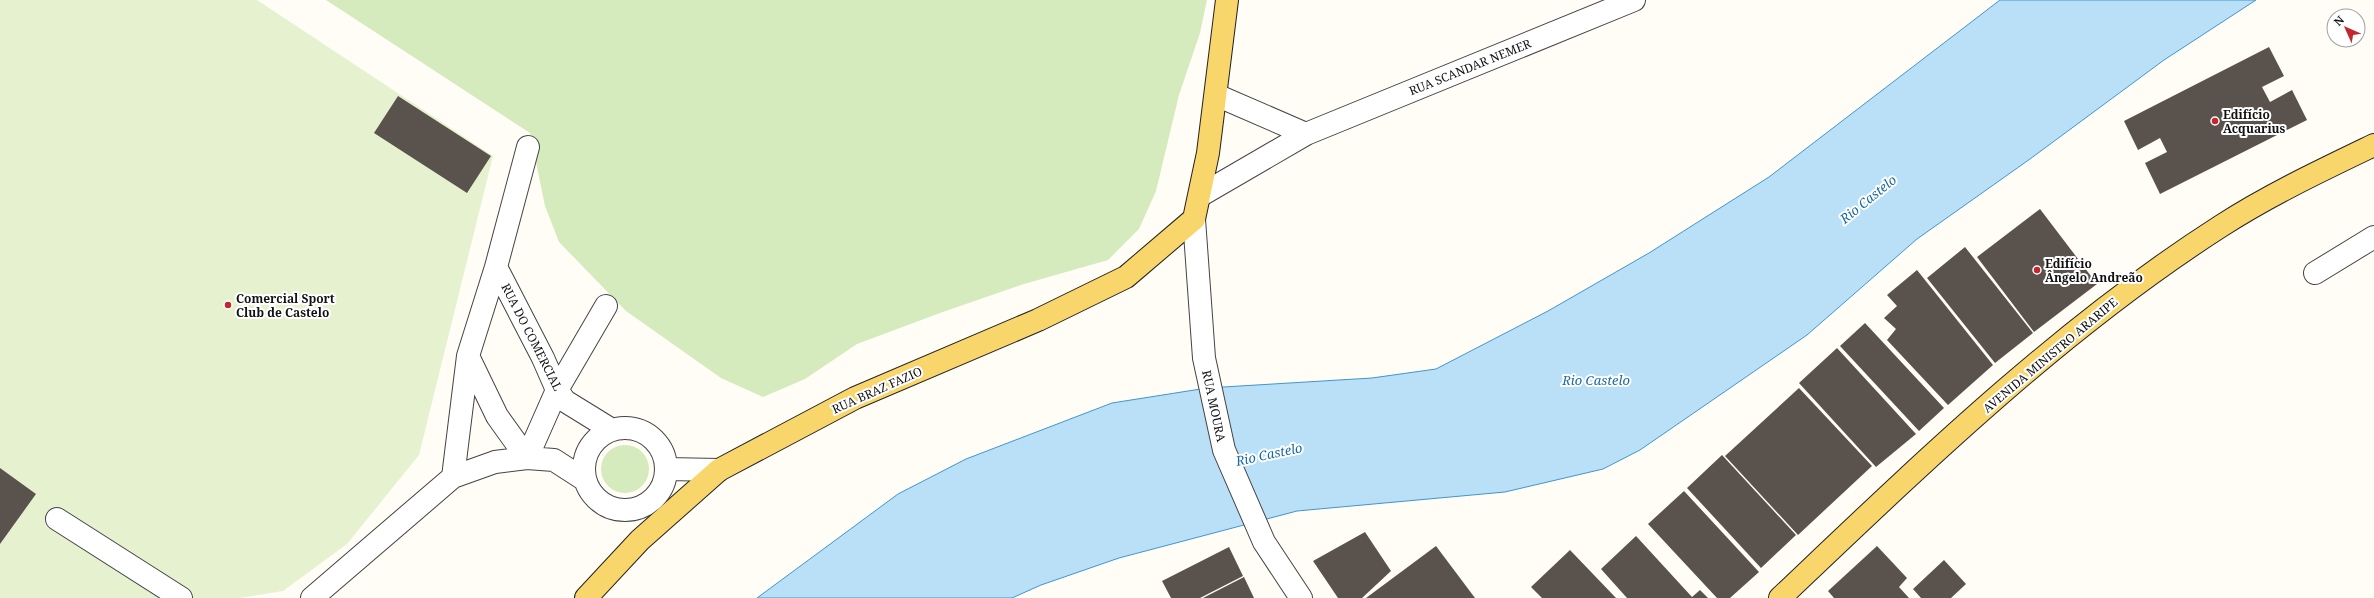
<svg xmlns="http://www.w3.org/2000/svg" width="2374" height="598" font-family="'Noto Serif',serif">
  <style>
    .green { fill: #d5ebbd }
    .pitch { fill: #e6f2cf }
    .water { fill: #b9e0f7; stroke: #3f96cf }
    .building { fill: #5a524d }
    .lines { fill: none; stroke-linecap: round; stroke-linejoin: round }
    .minor-casing { stroke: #444; stroke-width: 24 }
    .major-casing { stroke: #222; stroke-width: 24 }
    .minor { stroke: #fff; stroke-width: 22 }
    .major { stroke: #f9d66b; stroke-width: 22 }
    .poi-dot { fill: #c4262e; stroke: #fff; stroke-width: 1.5 }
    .labels { text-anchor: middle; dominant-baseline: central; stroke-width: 4; stroke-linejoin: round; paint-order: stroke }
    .street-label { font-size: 12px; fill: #111; stroke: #fff }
    .poi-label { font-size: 12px; font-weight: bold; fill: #111; stroke: #fff; text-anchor: start }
    .water-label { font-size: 13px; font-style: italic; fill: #1768a6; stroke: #fff }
  </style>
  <rect width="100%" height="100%" fill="#fffdf5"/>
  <path class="green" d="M326 0H1207L1200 33 1179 95 1156 191 1139 229 1108 260 1024 284 940 313 857 344 805 379 763 397 721 378 626 311 559 242 545 206 530 133Z
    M601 469a24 24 0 1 1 48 0a24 24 0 1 1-48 0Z"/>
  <path class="pitch" d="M0 0H257L493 156 419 455 347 544 283 591 240 598H0Z"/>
  <path class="water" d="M2000 0H2256L2164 60 2030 159 1917 239 1807 335 1640 450 1603 469 1505 492 1297 511 1119 558 1041 585 1012 598H757L898 494 966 459 1112 403 1207 388 1372 378 1436 369 1548 311 1649 253 1769 177Z"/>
  <path class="building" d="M2269 47 2284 76 2262 87 2270 102 2292 90 2307 120 2160 194 2145 163 2167 152 2160 138 2138 150 2124 121Z
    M398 96 491 156 467 193 374 133Z
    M2040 209 2097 284 2034 332 1977 257Z
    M1965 247 2033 333 1995 363 1927 278Z
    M1917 270 1993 365 1948 405 1887 340 1896 329 1884 318 1897 306 1887 295Z
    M1865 323 1944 408 1919 431 1840 346Z
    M1837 348 1916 434 1876 467 1799 383Z
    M1799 388 1872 466 1798 535 1725 456Z
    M1722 455 1796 535 1761 568 1687 488Z
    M0 468 36 494 0 544Z
    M1684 491 1759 572 1730 598H1717L1648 524Z
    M1365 532 1391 571 1362 598H1338L1313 561Z
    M1636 536 1692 597 1700 590 1708 598H1627L1601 569Z
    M1436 546 1475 598H1366Z
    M1877 546 1907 578 1899 587 1909 598H1834L1828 591Z
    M1229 547 1243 576 1200 598H1171L1162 581Z
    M1570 550 1616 598H1542L1531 587Z
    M1944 560 1966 584 1951 598H1921L1913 589Z
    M1244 577 1254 598H1203Z"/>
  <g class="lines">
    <defs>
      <path id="minor" d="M1216 95 1306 134
        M528 147 496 267 468 356 497 416 527 458 557 390 606 306
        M1201 195 1306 134 1634 0
        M1194 219 1204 358 1224 450 1264 542 1301 598
        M496 267 543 358 557 390 565 401 612 430
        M2315 273 2374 237
        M584 469a41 41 0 1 1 82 0a41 41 0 1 1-82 0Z
        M667 469 719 470
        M453 477 468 356
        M57 519 181 598
        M312 598 453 477 495 462 527 458 554 460 585 480"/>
      <path id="major" d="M586 598 640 540 719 470 855 398 1038 320 1126 277 1194 219 1208 153 1227 0
        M1780 598C1918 467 2060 329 2221 226 2269 195 2322 170 2374 145"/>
    </defs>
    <use href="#minor" class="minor-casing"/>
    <use href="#major" class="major-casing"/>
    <use href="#minor" class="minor"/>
    <use href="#major" class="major"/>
  </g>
  <g class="poi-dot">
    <circle cx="2215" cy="121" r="4"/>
    <circle cx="2037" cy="270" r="4"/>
    <circle cx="228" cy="305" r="4"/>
  </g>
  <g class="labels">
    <g class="street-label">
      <text transform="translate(1470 67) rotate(-22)">RUA SCANDAR NEMER</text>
      <text transform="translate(532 337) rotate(63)">RUA DO COMERCIAL</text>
      <text transform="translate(2050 355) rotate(-40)">AVENIDA MINISTRO ARARIPE</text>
      <text transform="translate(877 390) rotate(-24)">RUA BRAZ FAZIO</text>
      <text transform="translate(1214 406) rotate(78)">RUA MOURA</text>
    </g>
    <g class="poi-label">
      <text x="2223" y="114">Edifício<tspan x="2223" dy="14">Acquarius</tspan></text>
      <text x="2045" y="263">Edifício<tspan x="2045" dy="14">Ângelo Andreão</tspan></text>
      <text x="236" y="298">Comercial Sport<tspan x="236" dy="14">Club de Castelo</tspan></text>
    </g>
    <g class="water-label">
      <text transform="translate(1868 199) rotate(-39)">Rio Castelo</text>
      <text x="1596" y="380">Rio Castelo</text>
      <text transform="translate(1269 454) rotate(-12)">Rio Castelo</text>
    </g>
  </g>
  <g transform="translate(2346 28) rotate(315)"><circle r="19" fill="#ffffff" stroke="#a0a0a0"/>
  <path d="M0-3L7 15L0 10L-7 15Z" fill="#c4262e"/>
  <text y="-6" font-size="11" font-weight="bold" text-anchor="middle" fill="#111111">N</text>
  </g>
</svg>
